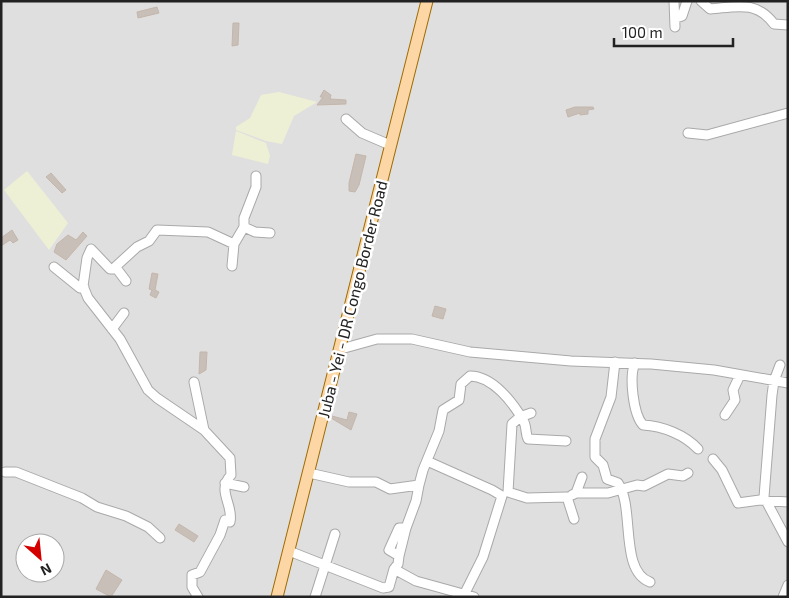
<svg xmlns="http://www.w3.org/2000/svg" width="789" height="598" font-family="'Exo 2',sans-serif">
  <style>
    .residential { fill: #e0dfdf; fill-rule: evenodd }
    .farmland { fill: #eef0d5 }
    .building { fill: #c7bfb8; stroke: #c4b6ab }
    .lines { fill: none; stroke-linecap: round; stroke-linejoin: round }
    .minor-casing { stroke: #a9a9a9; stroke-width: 11 }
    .major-casing { stroke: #a06b00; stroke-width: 13 }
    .minor { stroke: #fff; stroke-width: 9 }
    .major { stroke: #fcd6a4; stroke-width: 11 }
    .labels { text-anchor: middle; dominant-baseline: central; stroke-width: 5; stroke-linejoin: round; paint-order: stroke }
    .street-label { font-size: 16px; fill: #222; stroke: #fff }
  </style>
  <rect width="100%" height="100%" fill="#f2efe9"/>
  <path class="residential" d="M1 1H788V597H1ZM25 543H55V573H25Z"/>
  <path class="farmland" d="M279 92 317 102 294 116 282 144 266 141 236 130V127L250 118 261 95Z
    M236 131 266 143 270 156 268 164 232 155Z
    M27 171 68 223 49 250 4 190Z"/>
  <path class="building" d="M157 7 159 13 138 18 137 12Z
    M233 23H239L238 45 232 46Z
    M324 90 331 95 330 99 346 100V104L317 105 323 97H320Z
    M575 107H593L594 109 588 110V114L580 115V113L568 117 566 110Z
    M356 154 366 156 359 185 355 192 349 191V183Z
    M51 173 66 190 62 193 46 177Z
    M12 230 18 240 13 243 10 240 1 246V238Z
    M83 232 87 236 66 260 54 252 57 244 68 235 76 240Z
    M152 273 158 274 155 290 159 292 156 298 150 295 152 290 149 289Z
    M435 306 446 309 443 319 432 316Z
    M200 352H207L206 370 199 374Z
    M349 412 357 414 351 430 331 418 332 416 347 420Z
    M179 524 198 536 194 542 175 530Z
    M106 570 122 580 111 597 96 589Z"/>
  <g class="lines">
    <defs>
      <path id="minor" d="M674 1 675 27
        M701 1 710 9C736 7 756 0 774 24L788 25
        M676 18 682 16 687 1
        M346 119 362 133 390 145
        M688 133 707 135 788 113
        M244 227 255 232 270 233
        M232 266 234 244 244 227V218L256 187V176
        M54 267 80 288 84 287
        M113 269 137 247 149 241 157 230 208 232 234 244
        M126 281 117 269H110L91 249 87 258 83 286 88 298 120 339 148 390 157 398 204 430
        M112 329 124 313
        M341 349 377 339H412L470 352 571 361 651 364 714 370 788 383
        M615 362 611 397 595 439V457L603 465 607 479 618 483C635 507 619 571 650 582
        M635 363C629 376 633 414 643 425 663 426 685 435 698 449
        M780 365 774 381 772 395 764 497 788 542
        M194 382 204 430 230 458 231 475C216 491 234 505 230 522L225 520 220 535 200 572 192 575V587L198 597
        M531 413 520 417 512 424 508 492 527 498 567 497 574 519
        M725 415 735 400 733 390 740 375
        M713 459 722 470 738 503 760 500 788 502
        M427 461 492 490 502 496 483 557 463 597
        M5 472H16L82 498 97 507 126 516 148 527 160 538
        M309 473 349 482H376L390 489 419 485 423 470 439 431 443 410 459 400 461 384 470 376C493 376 513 403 523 420 527 426 525 433 528 439L566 441
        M225 483 244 487
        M576 493H608L637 485 644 486 668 474 683 476 688 473
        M572 495 576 493 582 477
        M289 551 383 588 389 587 394 569 416 581 474 597
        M399 556 406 528
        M394 569 398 564 399 556 389 550 399 528H406L416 501 419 485
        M315 597 335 534
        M783 597 788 585"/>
      <path id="major" d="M277 597 427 1"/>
    </defs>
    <use href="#minor" class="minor-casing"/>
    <use href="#major" class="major-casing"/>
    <use href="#minor" class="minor"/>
    <use href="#major" class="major"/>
  </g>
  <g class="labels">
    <g class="street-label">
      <text transform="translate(352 299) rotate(-76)">Juba - Yei - DR Congo Border Road</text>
    </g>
  </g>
  <rect width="789" height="598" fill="none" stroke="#222222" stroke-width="5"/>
  <g transform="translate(40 558) rotate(153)"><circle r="24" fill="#ffffff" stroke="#a7a7a7"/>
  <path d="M0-4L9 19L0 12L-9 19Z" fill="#d40000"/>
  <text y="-8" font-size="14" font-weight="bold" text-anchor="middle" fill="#222222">N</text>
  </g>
  <path d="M614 38v8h119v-8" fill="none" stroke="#222222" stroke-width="2.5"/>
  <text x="622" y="38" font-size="15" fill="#222222" stroke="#ffffff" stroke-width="4" paint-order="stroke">100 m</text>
</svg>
